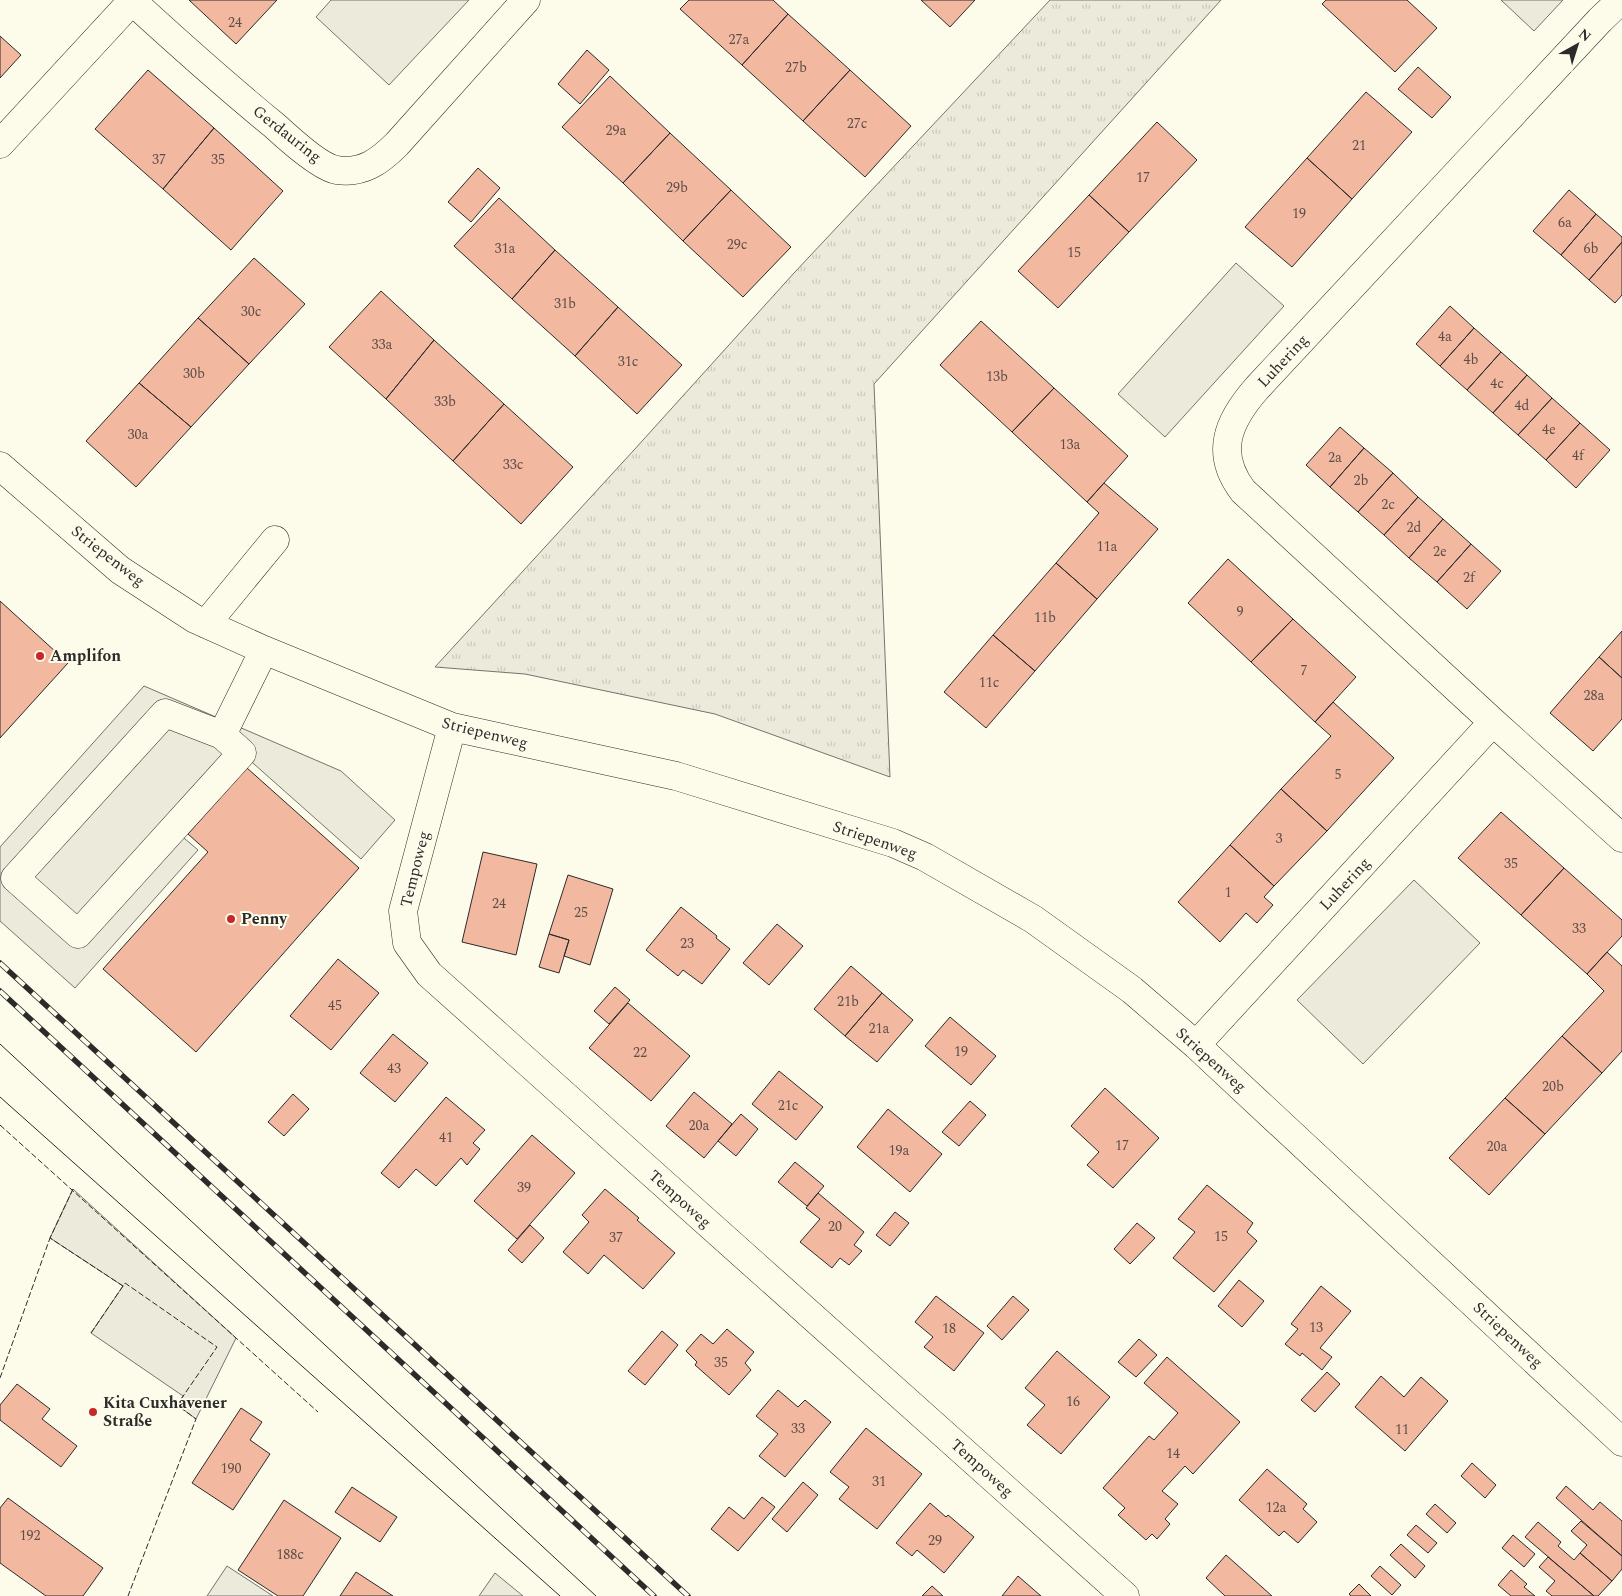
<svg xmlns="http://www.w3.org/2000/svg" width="1622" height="1596" font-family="Spectral,serif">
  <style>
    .grass { fill: #ecebdb; stroke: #74746e }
    .park { fill: url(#park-tufts); stroke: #74746e }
    .parking { fill: #eceadb; stroke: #74746e }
    .building { fill: #f2b8a0; stroke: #2b2b2b }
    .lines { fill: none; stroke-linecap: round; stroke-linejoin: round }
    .minor-casing { stroke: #2b2b2b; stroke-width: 29 }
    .minor { stroke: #fdfbea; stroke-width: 28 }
    .tram { stroke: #2b2b2b; stroke-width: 1 }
    .rail-casing { stroke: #2b2b2b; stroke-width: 5.5 }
    .rail { stroke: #fdfbea; stroke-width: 4; stroke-dasharray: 11; stroke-linecap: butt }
    .fence { stroke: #2b2b2b; stroke-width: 1; stroke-dasharray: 6 2.5; stroke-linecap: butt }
    .poi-dot { fill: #c62828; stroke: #fdfbea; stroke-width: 2 }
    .labels { text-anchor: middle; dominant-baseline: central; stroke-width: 4; stroke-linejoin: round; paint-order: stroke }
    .number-label { font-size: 14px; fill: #5d4e48 }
    .street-label { font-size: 16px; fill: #2b2b2b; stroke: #fdfbea }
    .poi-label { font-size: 16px; font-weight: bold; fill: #2b2b2b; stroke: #fdfbea; text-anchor: start }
  </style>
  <defs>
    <pattern id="park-tufts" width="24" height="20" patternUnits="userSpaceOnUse" patternTransform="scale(1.25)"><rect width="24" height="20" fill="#ecebdb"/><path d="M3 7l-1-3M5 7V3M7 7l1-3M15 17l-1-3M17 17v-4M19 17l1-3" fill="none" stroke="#cbcabc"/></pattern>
  </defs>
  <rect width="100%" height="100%" fill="#fdfbea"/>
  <path class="grass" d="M73 1189 236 1338 196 1419 177 1405 183 1396 91 1333 123 1286 50 1238Z
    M495 1573 523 1596H479Z"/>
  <path class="park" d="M1050 0H1221L874 384 890 777 715 714 525 674 435 667 634 450 794 273Z"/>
  <path class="parking" d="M331 0H469L389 85 316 17Z
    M1501 0H1563L1534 31Z
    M1236 263 1284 306 1165 437 1118 394Z
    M144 686 341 771 395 820 361 859 245 756 178 833 198 850 75 988 0 921V847Z
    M1414 880 1480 943 1363 1064 1297 1000Z
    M227 1566 273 1596H207Z"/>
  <path class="building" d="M189 0H277L236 44Z
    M689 0H773L788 14 742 65 680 9Z
    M921 0H975L950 27Z
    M1326 0H1407L1437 28 1395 72 1322 4Z
    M788 14 850 70 803 121 742 65Z
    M0 36 21 55 0 78Z
    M587 50 609 70 580 104 558 84Z
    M1418 67 1451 97 1432 118 1398 89Z
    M148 70 214 128 163 189 95 129Z
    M850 70 911 126 865 177 803 121Z
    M610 76 670 133 623 183 562 127Z
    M1366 92 1412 132 1352 199 1307 158Z
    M1157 122 1197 160 1129 232 1089 195Z
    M214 128 283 191 231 250 163 189Z
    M670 133 731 190 683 241 623 183Z
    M1307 158 1352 199 1292 267 1245 227Z
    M478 168 500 188 471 222 448 202Z
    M731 190 791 247 743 297 683 241Z
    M1569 190 1596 214 1561 255 1533 231Z
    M1089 195 1129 232 1058 308 1018 271Z
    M499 198 555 250 512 299 454 246Z
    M1596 214 1622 237V242L1589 280 1561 255Z
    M1622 242V295L1615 303 1589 280Z
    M555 250 618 307 575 356 512 299Z
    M254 258 305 304 249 364 198 318Z
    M381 291 434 340 386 399 329 347Z
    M1450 306 1474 328 1440 366 1416 344Z
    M618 307 682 365 637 414 575 356Z
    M198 318 249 364 191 427 139 383Z
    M981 321 1054 388 1012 432 940 365Z
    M1474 328 1501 352 1467 390 1440 366Z
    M434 340 504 404 453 461 386 399Z
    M1501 352 1527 375 1493 413 1467 390Z
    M1527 375 1552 398 1518 435 1493 413Z
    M139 383 191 427 136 487 86 441Z
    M1054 388 1128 456 1087 502 1012 432Z
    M1552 398 1580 423 1546 460 1518 435Z
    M504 404 573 467 521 524 453 461Z
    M1580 423 1610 450 1576 488 1546 460Z
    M1340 427 1364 448 1330 487 1306 465Z
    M1364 448 1393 473 1358 512 1330 487Z
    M1393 473 1418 497 1384 535 1358 512Z
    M1104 483 1158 529 1097 599 1056 563 1099 513 1087 502Z
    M1418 497 1443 519 1409 558 1384 535Z
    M1443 519 1471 544 1437 582 1409 558Z
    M1471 544 1501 571 1467 609 1437 582Z
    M1228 559 1293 619 1251 662 1188 603Z
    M1056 563 1097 599 1035 671 993 635Z
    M0 601 68 663 0 738Z
    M1293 619 1356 677 1315 722 1251 662Z
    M1622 631V678L1599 657Z
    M993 635 1035 671 986 728 944 692Z
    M1599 657 1622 678V719L1593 751 1550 713Z
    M1333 702 1394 758 1327 831 1281 789 1331 736 1315 722Z
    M247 768 359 868 196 1052 103 969 208 852 188 834Z
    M1281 789 1327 831 1274 886 1230 845Z
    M1501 812 1564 868 1521 915 1458 858Z
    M1230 845 1274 886 1264 897 1273 905 1257 923 1246 913 1220 942 1178 902Z
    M483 852 537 864 516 955 462 942Z
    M1564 868 1622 920V936L1587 974 1521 915Z
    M568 875 613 889 590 965 564 956 569 940 549 934Z
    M681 907 717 936 716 938 730 949 702 984 683 970 678 976 646 950Z
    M777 924 803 946 769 985 743 963Z
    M549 934 569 940 559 973 539 967Z
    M1607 952 1622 966V1051L1602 1073 1562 1036 1604 991 1587 974Z
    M338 959 379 993 331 1050 290 1016Z
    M851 966 882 993 845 1036 814 1009Z
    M615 987 630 1000 609 1024 594 1011Z
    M882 993 913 1020 877 1062 845 1036Z
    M628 1003 690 1056 651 1101 589 1048Z
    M950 1017 996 1056 971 1085 925 1046Z
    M393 1034 428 1063 395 1102 360 1073Z
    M1562 1036 1602 1073 1545 1134 1505 1098Z
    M779 1071 823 1107 796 1140 752 1104Z
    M1105 1088 1159 1138 1113 1188 1087 1165 1099 1152 1071 1126Z
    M694 1092 732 1124 704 1158 666 1126Z
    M293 1094 309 1109 284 1136 268 1122Z
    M446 1097 485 1130 473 1143 480 1149 467 1165 461 1158 436 1186 416 1169 399 1188 381 1173Z
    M1505 1098 1545 1134 1489 1195 1449 1158Z
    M970 1101 986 1115 959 1146 942 1132Z
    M888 1109 942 1154 910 1192 857 1147Z
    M741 1114 758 1129 736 1156 718 1141Z
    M532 1135 575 1173 517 1239 474 1201Z
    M795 1162 824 1186 807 1206 778 1182Z
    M1207 1185 1253 1223 1247 1232 1257 1241 1214 1292 1173 1258 1195 1232 1178 1219Z
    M605 1189 639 1218 637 1220 675 1253 643 1289 604 1255 588 1274 563 1252 589 1222 582 1215Z
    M818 1193 864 1232 854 1245 862 1251 849 1265 840 1258 832 1268 800 1242 820 1219 806 1208Z
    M895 1212 909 1223 890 1246 876 1235Z
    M1137 1223 1155 1238 1130 1264 1114 1249Z
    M530 1225 544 1238 522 1263 508 1250Z
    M1239 1280 1264 1301 1242 1327 1218 1306Z
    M1321 1286 1351 1311 1320 1348 1332 1357 1322 1370 1302 1353 1300 1356 1285 1344 1298 1329 1291 1324Z
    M936 1296 984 1333 954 1371 924 1347 933 1337 915 1322Z
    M1013 1296 1029 1310 1002 1340 987 1326Z
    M727 1329 754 1352 745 1363 751 1370 729 1395 695 1365 697 1362 686 1351 701 1334 713 1344Z
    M662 1331 678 1345 645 1385 628 1371Z
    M1139 1339 1157 1355 1136 1377 1118 1362Z
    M1057 1351 1110 1397 1061 1454 1027 1425 1045 1405 1025 1388Z
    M1167 1357 1240 1422 1193 1474 1185 1466 1162 1491 1178 1504 1165 1519 1170 1524 1157 1539 1152 1534 1146 1540 1118 1515 1125 1508 1103 1488 1149 1436 1154 1440 1178 1413 1144 1383Z
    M1327 1372 1340 1384 1315 1412 1301 1400Z
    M1381 1376 1404 1397 1421 1377 1448 1401 1405 1451 1355 1407Z
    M17 1384 50 1409 42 1419 77 1446 61 1467 0 1420V1405Z
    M778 1390 798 1407 805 1400 831 1422 785 1477 759 1456 778 1434 756 1416Z
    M241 1408 262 1422 250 1440 270 1454 233 1510 192 1483Z
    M866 1428 922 1474 877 1529 839 1499 849 1487 830 1472Z
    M1472 1463 1496 1485 1485 1498 1461 1476Z
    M1267 1469 1307 1504 1303 1509 1317 1522 1298 1543 1284 1531 1279 1536 1239 1500Z
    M803 1482 818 1495 787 1532 772 1519Z
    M1566 1486 1593 1510 1600 1502 1622 1521V1556L1556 1498Z
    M352 1487 397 1517 380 1542 335 1512Z
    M762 1497 775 1507 738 1551 711 1529 729 1507 744 1519Z
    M8 1498 103 1568 83 1596H46L0 1563V1508Z
    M284 1500 341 1538 303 1596H278L238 1570Z
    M930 1503 946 1517 948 1515 974 1537 944 1573 917 1550 912 1556 896 1543Z
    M1435 1504 1456 1523 1447 1533 1426 1514Z
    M1581 1521 1622 1556V1569L1612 1581 1580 1553 1587 1545 1571 1531Z
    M1538 1522 1561 1542 1558 1546 1574 1560 1580 1553 1612 1581 1598 1596H1594L1525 1537Z
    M1416 1525 1437 1543 1428 1553 1407 1535Z
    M1513 1535 1535 1554 1524 1567 1502 1548Z
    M1401 1544 1425 1566 1415 1578 1390 1555Z
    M1226 1555 1272 1596H1225L1206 1578Z
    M1548 1557 1594 1596H1552L1546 1591 1555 1581 1539 1567Z
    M1380 1566 1401 1585 1392 1595 1371 1576Z
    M1511 1570 1527 1584 1524 1587 1535 1596H1511L1498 1585Z
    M356 1572 393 1596H340Z
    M1018 1576 1041 1596H1002Z
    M1359 1584 1371 1596H1351L1349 1594Z
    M932 1586 943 1596H922Z"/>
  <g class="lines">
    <defs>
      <path id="minor" d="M131 0C178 43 226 86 275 126 288 138 321 168 337 170 363 174 380 161 397 144L526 0
        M1621 0 1600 20 1257 388C1228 421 1214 453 1243 491L1493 722 1622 838
        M0 144 132 1
        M0 466 120 570 195 619 264 650 452 727 676 776 893 843 925 857 1033 919 1132 990 1196 1045 1622 1442
        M206 624 275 540
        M452 727 403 911 407 943 429 974 1125 1596
        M222 735 242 753 78 934 15 878 165 713 222 735 264 650
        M1196 1045 1493 722"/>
    </defs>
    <use href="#minor" class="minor-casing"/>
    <use href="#minor" class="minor"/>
    <path class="tram" d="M0 1044 596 1596
      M0 1097 560 1596"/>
    <defs>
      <path id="rail" d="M0 963 688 1596
        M0 991 654 1596"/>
    </defs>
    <use href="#rail" class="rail-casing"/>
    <use href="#rail" class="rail"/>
    <path class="fence" d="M0 1125 318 1412
      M73 1189 50 1238 123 1286 125 1283 217 1347 177 1405 196 1419 128 1596
      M91 1333 123 1286
      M0 1378 50 1238"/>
  </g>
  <g class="poi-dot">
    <circle cx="40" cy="656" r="5"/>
    <circle cx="231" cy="919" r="5"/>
    <circle cx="93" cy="1412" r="5"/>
  </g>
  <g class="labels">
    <g class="number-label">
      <text x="235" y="22">24</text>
      <text x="739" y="39">27a</text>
      <text x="796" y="67">27b</text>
      <text x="857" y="123">27c</text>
      <text x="616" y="130">29a</text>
      <text x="1359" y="145">21</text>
      <text x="159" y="159">37</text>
      <text x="218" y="159">35</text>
      <text x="1143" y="177">17</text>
      <text x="677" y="187">29b</text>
      <text x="1299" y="213">19</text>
      <text x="1565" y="222">6a</text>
      <text x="737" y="244">29c</text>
      <text x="505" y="248">31a</text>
      <text x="1591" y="248">6b</text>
      <text x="1074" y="252">15</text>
      <text x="565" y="303">31b</text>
      <text x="251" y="311">30c</text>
      <text x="1445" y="336">4a</text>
      <text x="382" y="344">33a</text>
      <text x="1471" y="359">4b</text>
      <text x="628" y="361">31c</text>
      <text x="194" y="373">30b</text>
      <text x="997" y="376">13b</text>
      <text x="1497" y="383">4c</text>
      <text x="445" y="401">33b</text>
      <text x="1522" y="405">4d</text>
      <text x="1549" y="429">4e</text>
      <text x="138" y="434">30a</text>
      <text x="1070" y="444">13a</text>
      <text x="1578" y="455">4f</text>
      <text x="1335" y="457">2a</text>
      <text x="513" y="464">33c</text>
      <text x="1361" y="480">2b</text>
      <text x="1388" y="504">2c</text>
      <text x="1414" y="527">2d</text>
      <text x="1107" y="546">11a</text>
      <text x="1440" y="551">2e</text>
      <text x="1469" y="577">2f</text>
      <text x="1240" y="611">9</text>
      <text x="1045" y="617">11b</text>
      <text x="1304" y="670">7</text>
      <text x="989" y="682">11c</text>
      <text x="1594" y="695">28a</text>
      <text x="1338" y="774">5</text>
      <text x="1279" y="838">3</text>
      <text x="1511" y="863">35</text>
      <text x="1228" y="892">1</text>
      <text x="499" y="903">24</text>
      <text x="581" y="912">25</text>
      <text x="1579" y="928">33</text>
      <text x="687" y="943">23</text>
      <text x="848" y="1001">21b</text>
      <text x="335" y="1005">45</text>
      <text x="879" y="1028">21a</text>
      <text x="961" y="1051">19</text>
      <text x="640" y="1052">22</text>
      <text x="394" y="1068">43</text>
      <text x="1553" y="1086">20b</text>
      <text x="788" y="1105">21c</text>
      <text x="699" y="1125">20a</text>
      <text x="446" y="1137">41</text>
      <text x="1122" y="1145">17</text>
      <text x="1497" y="1146">20a</text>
      <text x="899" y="1150">19a</text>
      <text x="524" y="1187">39</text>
      <text x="835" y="1226">20</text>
      <text x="1221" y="1236">15</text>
      <text x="616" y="1237">37</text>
      <text x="1316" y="1327">13</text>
      <text x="949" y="1328">18</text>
      <text x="721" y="1362">35</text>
      <text x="1073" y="1401">16</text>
      <text x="798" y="1428">33</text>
      <text x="1402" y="1429">11</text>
      <text x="1173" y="1453">14</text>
      <text x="231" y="1468">190</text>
      <text x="879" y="1481">31</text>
      <text x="1276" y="1507">12a</text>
      <text x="30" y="1535">192</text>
      <text x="935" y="1540">29</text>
      <text x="290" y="1554">188c</text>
    </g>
    <g class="street-label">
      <text transform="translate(287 134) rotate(38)">Gerdauring</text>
      <text transform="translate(1283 361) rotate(-47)">Luhering</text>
      <text transform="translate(108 556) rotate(38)">Striepenweg</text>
      <text transform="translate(485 733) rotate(14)">Striepenweg</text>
      <text transform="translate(875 840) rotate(19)">Striepenweg</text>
      <text transform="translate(415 869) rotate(-76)">Tempoweg</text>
      <text transform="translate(1345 884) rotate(-47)">Luhering</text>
      <text transform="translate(1211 1060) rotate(42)">Striepenweg</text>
      <text transform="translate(680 1199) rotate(42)">Tempoweg</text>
      <text transform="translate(1508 1335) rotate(43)">Striepenweg</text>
      <text transform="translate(982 1468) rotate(42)">Tempoweg</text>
    </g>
    <g class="poi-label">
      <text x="50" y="656">Amplifon</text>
      <text x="241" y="919">Penny</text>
      <text x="103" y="1403">Kita Cuxhavener<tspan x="103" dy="18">Straße</tspan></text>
    </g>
  </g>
  <g transform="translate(1577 45) rotate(39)" stroke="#fdfbea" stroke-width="4" paint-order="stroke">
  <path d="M0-4L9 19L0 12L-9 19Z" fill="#2b2b2b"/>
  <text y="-8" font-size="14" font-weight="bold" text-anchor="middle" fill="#2b2b2b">N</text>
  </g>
</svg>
